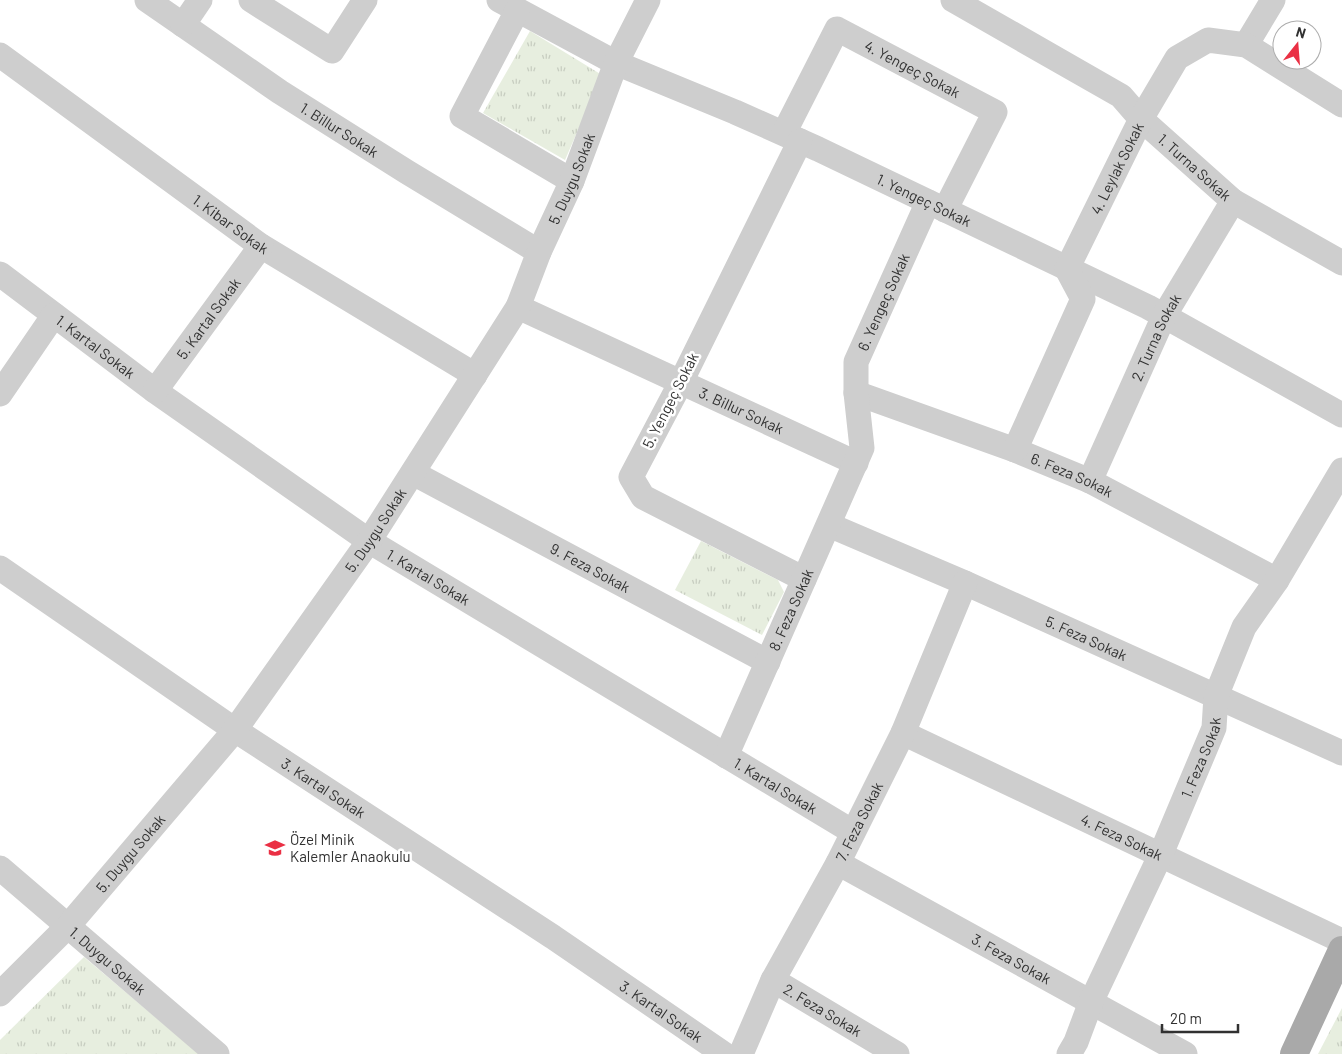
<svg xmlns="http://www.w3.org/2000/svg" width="1342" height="1054" font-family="Barlow,sans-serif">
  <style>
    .grass { fill: url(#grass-tufts) }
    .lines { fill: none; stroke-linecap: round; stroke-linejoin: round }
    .minor { stroke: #cecece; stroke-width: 25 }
    .major { stroke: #a9a9a9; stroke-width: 28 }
    .labels { text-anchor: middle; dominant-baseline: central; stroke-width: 5; stroke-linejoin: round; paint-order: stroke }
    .street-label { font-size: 15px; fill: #313131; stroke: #fff }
    .poi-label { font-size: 15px; fill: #313131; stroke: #fff; text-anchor: start }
  </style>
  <defs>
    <pattern id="grass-tufts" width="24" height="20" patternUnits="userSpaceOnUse" patternTransform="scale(1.25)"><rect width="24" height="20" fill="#e7eedf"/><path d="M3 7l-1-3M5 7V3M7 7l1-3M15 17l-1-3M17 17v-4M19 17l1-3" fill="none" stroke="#c7cdc0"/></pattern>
  </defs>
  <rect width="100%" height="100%" fill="#fff"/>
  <path class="grass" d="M530 31 602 75 565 160 483 113Z
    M701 541 778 580 784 592 762 635 675 590Z
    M84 957 199 1054H0V1040Z
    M1342 1008V1054H1318Z"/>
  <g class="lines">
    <g class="minor">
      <path id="s1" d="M147 0 280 92 407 172 539 252"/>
      <path d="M251 0 332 51 365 0"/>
      <path id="s2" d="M499 0 616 63 735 112 818 149 1148 307 1342 415"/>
      <path id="s3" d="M953 0 1121 96 1141 119 1233 201 1342 263"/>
      <path d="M517 11 462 116 572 181"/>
      <path d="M183 25 200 0"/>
      <path d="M1246 45 1273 0"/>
      <path id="s4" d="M0 55 261 246 475 375"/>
      <path id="s5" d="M784 133 837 29 995 112 945 210"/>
      <path d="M800 141 681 382 631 477 643 497 804 579"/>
      <path id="s6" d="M0 274 155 391 369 541 853 832"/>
      <path id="s7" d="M518 307 856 463"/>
      <path id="s8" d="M155 391 261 246"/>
      <path id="s9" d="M856 393 1015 450 1090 481 1277 580"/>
      <path d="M0 394 54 315"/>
      <path id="s10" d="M1015 450 1083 299 1067 269 1141 119 1177 58 1208 40 1246 45 1342 105"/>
      <path id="s11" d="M413 473 768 662"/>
      <path id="s12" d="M1090 481 1164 316 1233 201"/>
      <path id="s13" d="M829 525 965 583 1342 753"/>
      <path id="s14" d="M0 568 235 730 553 937 724 1054"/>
      <path id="s15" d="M903 733 1342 941"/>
      <path id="s16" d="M726 756 862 448 856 393V362L928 202"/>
      <path id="s17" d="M838 863 1185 1054"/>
      <path id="s18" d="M0 868 217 1054"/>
      <path id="s19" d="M773 980 897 1054"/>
      <path id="s20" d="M0 994 68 926 235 730 369 541 518 307 539 252 572 181 616 63 648 0"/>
      <path id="s21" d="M741 1054 773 980 838 863 903 733 965 583"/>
      <path id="s22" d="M1069 1054 1076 1042 1091 1002 1161 854 1214 728 1216 696 1244 627 1277 580 1342 470"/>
    </g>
    <path class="major" d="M1294 1054 1342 950"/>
  </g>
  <defs>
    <symbol id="school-bare" viewBox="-9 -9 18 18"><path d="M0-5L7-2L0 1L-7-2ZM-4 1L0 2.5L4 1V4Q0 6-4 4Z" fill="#ea3044" stroke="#fff" stroke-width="2.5" paint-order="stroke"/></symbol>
  </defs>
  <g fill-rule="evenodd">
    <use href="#school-bare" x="261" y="834" width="28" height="28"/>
  </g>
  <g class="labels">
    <g class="street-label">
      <text stroke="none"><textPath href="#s5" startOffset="202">4. Yengeç Sokak</textPath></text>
      <text stroke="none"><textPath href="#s1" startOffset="232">1. Billur Sokak</textPath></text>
      <text stroke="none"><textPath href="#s3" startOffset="296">1. Turna Sokak</textPath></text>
      <text stroke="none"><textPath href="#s10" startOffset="312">4. Leylak Sokak</textPath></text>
      <text stroke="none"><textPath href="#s20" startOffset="1002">5. Duygu Sokak</textPath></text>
      <text stroke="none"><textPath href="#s2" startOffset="470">1. Yengeç Sokak</textPath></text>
      <text stroke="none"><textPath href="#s4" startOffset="286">1. Kibar Sokak</textPath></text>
      <text stroke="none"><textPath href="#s16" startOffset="489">6. Yengeç Sokak</textPath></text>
      <text stroke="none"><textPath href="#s8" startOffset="90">5. Kartal Sokak</textPath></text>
      <text stroke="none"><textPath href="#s12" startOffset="158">2. Turna Sokak</textPath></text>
      <text stroke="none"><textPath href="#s6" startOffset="120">1. Kartal Sokak</textPath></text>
      <text transform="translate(670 400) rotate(-63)">5. Yengeç Sokak</text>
      <text stroke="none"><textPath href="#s7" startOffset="246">3. Billur Sokak</textPath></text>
      <text stroke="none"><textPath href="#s9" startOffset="231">6. Feza Sokak</textPath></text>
      <text stroke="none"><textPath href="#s20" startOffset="598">5. Duygu Sokak</textPath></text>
      <text stroke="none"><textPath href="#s11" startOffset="201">9. Feza Sokak</textPath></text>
      <text stroke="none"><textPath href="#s6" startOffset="525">1. Kartal Sokak</textPath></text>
      <text stroke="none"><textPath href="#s16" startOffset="160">8. Feza Sokak</textPath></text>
      <text stroke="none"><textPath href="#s13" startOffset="281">5. Feza Sokak</textPath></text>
      <text stroke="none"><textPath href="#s22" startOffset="325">1. Feza Sokak</textPath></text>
      <text stroke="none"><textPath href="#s6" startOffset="930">1. Kartal Sokak</textPath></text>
      <text stroke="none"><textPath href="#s14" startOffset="391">3. Kartal Sokak</textPath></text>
      <text stroke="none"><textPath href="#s21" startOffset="261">7. Feza Sokak</textPath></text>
      <text stroke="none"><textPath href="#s15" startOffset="242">4. Feza Sokak</textPath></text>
      <text stroke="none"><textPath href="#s20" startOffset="192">5. Duygu Sokak</textPath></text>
      <text stroke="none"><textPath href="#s17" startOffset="198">3. Feza Sokak</textPath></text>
      <text stroke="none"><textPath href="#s18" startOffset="142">1. Duygu Sokak</textPath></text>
      <text stroke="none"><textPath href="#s19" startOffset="58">2. Feza Sokak</textPath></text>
      <text stroke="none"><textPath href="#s14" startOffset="796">3. Kartal Sokak</textPath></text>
    </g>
    <g class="poi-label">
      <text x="290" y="839">Özel Minik<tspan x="290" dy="17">Kalemler Anaokulu</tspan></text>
    </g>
  </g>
  <g transform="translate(1297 45) rotate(17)"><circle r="24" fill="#ffffff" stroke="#adadad"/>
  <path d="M0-4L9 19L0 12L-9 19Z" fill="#ea3044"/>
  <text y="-8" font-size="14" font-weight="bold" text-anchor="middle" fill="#313131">N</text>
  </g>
  <path d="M1162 1024v8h76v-8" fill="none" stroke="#313131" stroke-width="2.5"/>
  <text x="1170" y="1024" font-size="15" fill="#313131" stroke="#ffffff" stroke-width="4" paint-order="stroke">20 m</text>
</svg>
